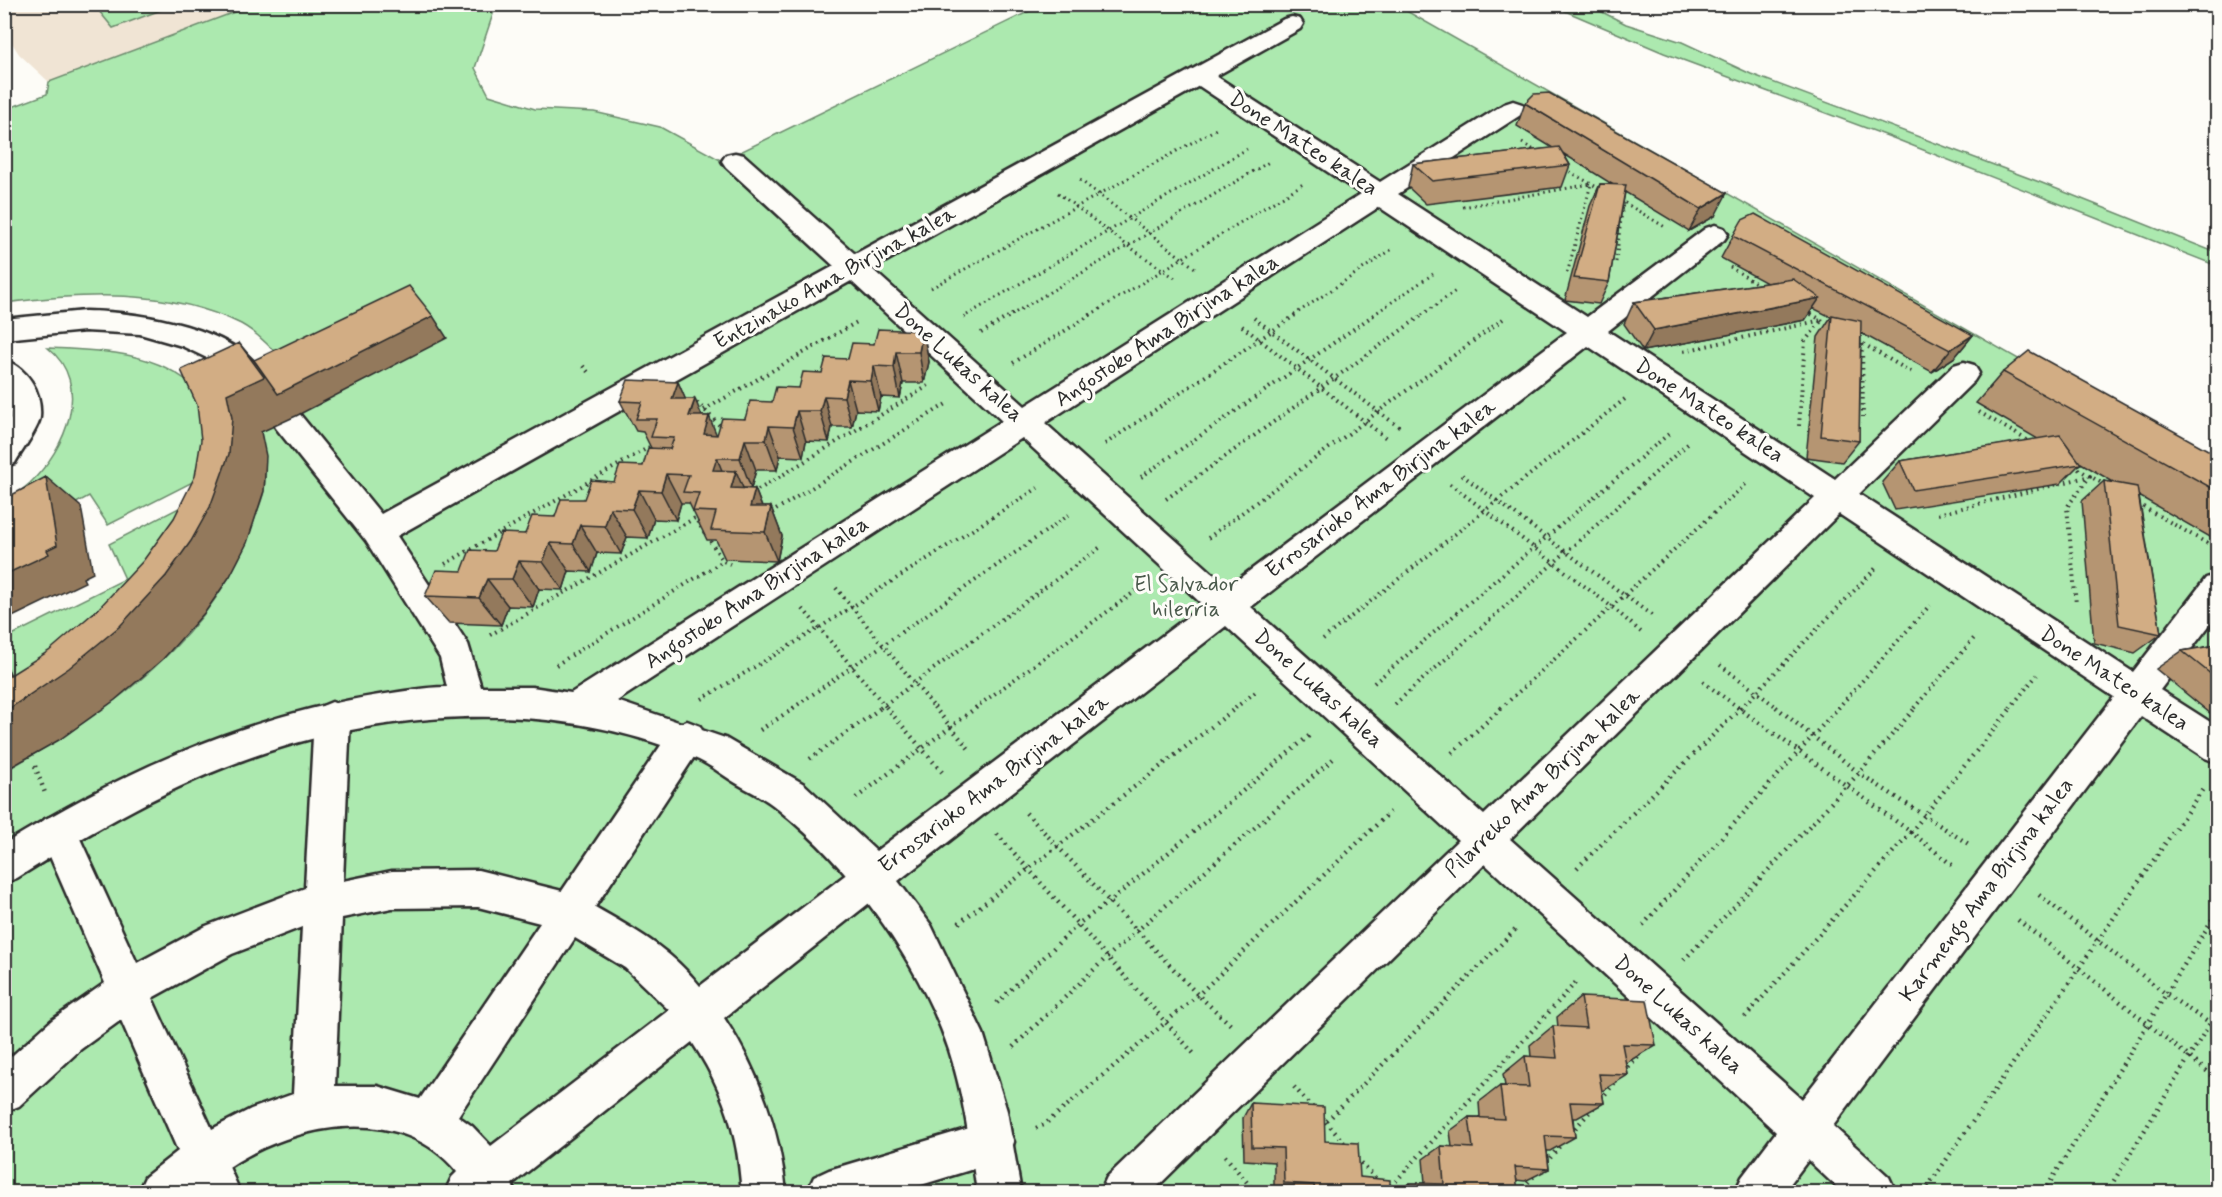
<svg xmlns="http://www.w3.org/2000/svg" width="2222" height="1197" font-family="Mynerve,sans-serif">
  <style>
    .built { fill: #f0e4d4 }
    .green { fill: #ace9af; stroke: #6c8a6d; stroke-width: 1.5 }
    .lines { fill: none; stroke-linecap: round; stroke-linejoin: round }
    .pedestrian-casing { stroke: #2b2b2b; stroke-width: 5 }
    .minor-casing { stroke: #2b2b2b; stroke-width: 5 }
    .path-far2 { stroke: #2b2b2b; stroke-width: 3; stroke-dasharray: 1.5 4; stroke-linecap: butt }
    .path-far1 { stroke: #2b2b2b; stroke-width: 4; stroke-dasharray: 1.5 4.5; stroke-linecap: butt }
    .path { stroke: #2b2b2b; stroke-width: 4.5; stroke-dasharray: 1.5 5; stroke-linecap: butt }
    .pedestrian { fill: #fdfcf7; fill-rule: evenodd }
    .minor { fill: #fdfcf7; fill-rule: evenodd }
    .wall { fill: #b59572; stroke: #2b2b2b; stroke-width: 1.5 }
    .shaded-wall { fill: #93795c; stroke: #2b2b2b; stroke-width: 1.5 }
    .building { fill: #d2ad84; stroke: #2b2b2b; stroke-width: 1.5 }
    .labels { text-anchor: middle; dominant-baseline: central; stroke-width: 6; stroke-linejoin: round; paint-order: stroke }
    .street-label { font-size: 22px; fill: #2b2b2b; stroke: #fdfcf7 }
    .park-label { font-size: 22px; fill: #4b5a4c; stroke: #fdfcf7 }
  </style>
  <rect width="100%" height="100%" fill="#fdfcf7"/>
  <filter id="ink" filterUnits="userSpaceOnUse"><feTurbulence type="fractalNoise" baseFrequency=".0167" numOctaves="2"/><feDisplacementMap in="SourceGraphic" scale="12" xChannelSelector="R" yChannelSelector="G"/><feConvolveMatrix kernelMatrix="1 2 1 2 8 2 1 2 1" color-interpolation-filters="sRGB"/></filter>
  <g filter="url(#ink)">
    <path class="built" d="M4 5H253L49 82 19 54 5 32Z"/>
    <path class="green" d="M117 5V4L174 5 113 28 99 11Z
      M253 5H496L475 68 489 95 535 109 594 112 660 127 722 161 1042 5H1396L2217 472V1192H5V771C106 714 217 637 254 521 257 511 262 501 264 491 268 466 263 443 258 418L292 371C277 354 261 335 241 324 168 288 83 293 5 303L4 110 47 94 49 82Z
      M1551 5H1592V7L1626 24 1682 42 1751 74 2042 183 2217 253V266L1893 138 1664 53Z
      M48 348C98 350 158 351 195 388 206 400 226 445 234 461L108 525 89 496 5 542V503C13 497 22 490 30 483 66 449 93 384 48 348Z
      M237 478 32 724 5 662 4 639 125 579 109 544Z"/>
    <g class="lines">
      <defs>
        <path id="pedestrian" d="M332 702 344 707 350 718 343 881 392 871 478 870 562 891 674 726 687 721 700 726 705 737 700 748 595 907C637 931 669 948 700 986L861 863 874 858 887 863 893 876 887 889 724 1018C758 1069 780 1131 786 1192H742C740 1175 739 1158 735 1141 728 1106 712 1072 692 1042L512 1184 515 1192H445L452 1177 457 1172C401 1102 295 1123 229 1167L240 1192H138L145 1177 178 1151 121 1020 81 1049 19 1106 4 1112V1063L52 1020 105 983 39 831 45 819 58 814 71 819 137 963 206 926 305 888 314 718 320 707ZM478 907 540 923 420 1099 377 1086H335L342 918 392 908ZM302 927 293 1094 251 1109 212 1129 152 998 232 954ZM575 938 625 968 669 1010 491 1146 472 1126 458 1116Z
          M993 1121 1008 1127 1014 1142 1008 1157 993 1163 898 1192H807L814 1177 829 1170Z"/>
        <path id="minor" d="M1292 17 1300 19 1303 24 1300 29 1216 76 1380 182 1504 104 1513 101 1522 104 1525 109 1522 114 1398 194 1587 317 1706 228 1715 225 1724 228 1728 234 1724 240 1608 331 1835 479 1954 365 1964 362 1974 365 1979 373 1974 381 1859 494 2133 672 2206 578 2218 574V614L2160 690 2218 727V763L2205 758 2141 716 1833 1126 1889 1177 1896 1192H1842L1808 1160 1784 1192H1735L1742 1177 1776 1132 1485 864 1152 1192H1100L1107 1177 1458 840 1226 626 898 881 931 925 983 1033 1007 1111 1021 1192H977C970 1144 964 1096 949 1050 932 1000 905 953 874 911 847 873 816 840 779 810 767 799 751 792 736 783 724 776 712 766 699 760 572 703 421 707 289 745 192 773 103 824 17 878L4 883V844C120 773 244 716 379 695 401 692 424 687 447 687L440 658 366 541 276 428 272 420 276 412 287 409 298 412 381 514 834 266 726 167 722 161 726 155 735 153 744 155 855 254 1284 19ZM1199 86 1361 194 1025 406 872 269ZM1379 207 1567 332 1228 587 1045 423ZM851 281 1002 421 571 693 532 687H481L468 644 397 536ZM1588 346 1815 498 1484 815 1251 607ZM1022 438 1203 605 876 851 804 784 725 738 617 701ZM1839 514 2114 697 1802 1099 1510 839Z
          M85 311C141 312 238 327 268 380L263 388 253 391 243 388 207 358 182 346 140 334 85 331 4 339V319Z
          M4 360C28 368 42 392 40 417 39 428 21 452 15 463L4 467V427L10 418 8 392 4 389Z"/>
      </defs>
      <use href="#pedestrian" class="pedestrian-casing"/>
      <use href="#minor" class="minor-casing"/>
      <path class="path-far2" d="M1522 143 1536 151
        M1565 169 1600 189
        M1080 180 1195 268
        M1058 193 1128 246 1178 280
        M1620 200 1665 227
        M1463 207 1591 184 1567 274
        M1616 262 1623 202
        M1730 267 1762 287
        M931 288 1218 128
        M1806 311 1814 315
        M967 315 1247 149
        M1011 315 1269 162
        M1090 315 1303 184
        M1294 315 1394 248
        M1373 315 1433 274
        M1422 315 1457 290"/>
      <path class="path-far1" d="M1811 314 1830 325
        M964 317 969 314
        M1254 318 1399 427
        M1242 326 1386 438
        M981 333 1013 314
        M1858 341 1911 372
        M1862 344 1863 417
        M1684 351 1822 320 1805 341 1799 426
        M1013 363 1092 314
        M583 366 588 372
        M693 398 723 429
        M704 410 857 322
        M1979 412 2032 443
        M1105 444 1297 314
        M2073 466 2105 485
        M1462 475 1654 617
        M1141 477 1375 314
        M1450 484 1612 607 1641 632
        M753 493 928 386
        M1166 499 1424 314
        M2138 504 2217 549
        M771 513 948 403
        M1938 514 2090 476 2067 507 2076 604
        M1208 538 1503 319
        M445 564 653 445
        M836 588 935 708
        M803 609 887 708
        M490 635 695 518 723 561 730 564
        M1323 639 1625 399
        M556 665 723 561
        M1720 665 1778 708
        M1703 682 1739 708
        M1374 683 1671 432
        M702 699 819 628 1038 488
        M1395 704 1690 442
        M793 708 1069 515
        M880 708 1102 546
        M975 708 1144 585
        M1235 708 1258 690
        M1501 708 1747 483
        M1741 708 1877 567
        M1838 708 1930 605
        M1914 708 1976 636
        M2010 708 2037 675"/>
      <path class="path" d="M886 707 942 772
        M934 707 969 749
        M1737 707 1911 832 1745 1017
        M1776 707 1859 773 1970 845
        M760 730 796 707
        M1452 753 1503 707
        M810 759 882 707
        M35 766 45 793
        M856 798 977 707
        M1026 813 1198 995 1231 1025
        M997 834 1196 1056
        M1952 865 1911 832 2012 707
        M1577 868 1742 707
        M2039 895 2166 994 2218 1029
        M2018 920 2218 1080
        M959 923 1237 707
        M1643 925 1839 707
        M1684 960 1859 773 1916 707
        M997 1003 1078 924 1109 902 1310 735
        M1013 1047 1107 957 1333 759
        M1624 1072 1641 1053
        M1294 1087 1313 1108
        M1601 1099 1617 1080
        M1323 1118 1326 1122 1517 928
        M1326 1122 1346 1145
        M1036 1128 1044 1125 1198 995 1390 812
        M1571 1133 1594 1107
        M1225 1156 1255 1192
        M1357 1158 1378 1181
        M1546 1163 1562 1143
        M1387 1191 1577 981
        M1519 1192 1535 1175
        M1924 1192 2205 786
        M2044 1192 2218 910
        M2107 1192 2218 1010"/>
      <use href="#pedestrian" class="pedestrian"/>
      <use href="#minor" class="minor"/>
    </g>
    <path class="wall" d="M1525 103 1715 216 1689 231 1625 192 1609 282 1599 304 1565 300 1590 206 1600 184H1612L1564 154 1570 165 1562 187 1426 204 1408 187 1413 164 1553 148 1517 126Z
      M1733 236 1973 335 1955 357 1932 372 1861 333 1859 441 1842 462 1806 457 1818 337 1831 317 1813 308 1805 320 1643 351 1624 324 1634 302 1767 283 1721 258Z
      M923 331 929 362 924 383H903L900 398 881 397 878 411 856 410 852 427H832L829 442 806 441 803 457 780 456 777 470H756L751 488H743L755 489 762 507H771L782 536 777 561 725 559 716 540H707L689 503H681L676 520 654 519 648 538 627 537 621 554 597 553 591 572 569 571 563 590 539 589 533 607 508 606 501 625 449 623 425 596 462 571 494 551 643 466 651 448 643 432 636 431 620 401 678 382 685 399 702 416H709L716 435H717L772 402 799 388 822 373 874 344Z
      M2003 372 2217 455V541L2139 496 2161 634 2135 653 2094 643 2082 501 2104 481 2115 483 2081 463 2060 484 1895 510 1882 482 1900 461 2038 439 1976 403Z
      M2217 645V717L2216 718 2156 669 2182 651Z
      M1581 997 1656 1045 1626 1063 1628 1075 1602 1091 1604 1103 1577 1118H1573L1575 1137 1550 1151H1547L1549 1169 1525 1181 1516 1180 1518 1192H1396L1410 1183H1425L1423 1159 1441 1146 1452 1147 1450 1131 1469 1117H1480L1479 1102 1500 1086H1505L1503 1074 1525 1056 1531 1057 1530 1045 1553 1026 1558 1027 1557 1017Z
      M1251 1103 1325 1141 1360 1177 1390 1192H1274V1162L1244 1160 1243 1118Z"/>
    <path class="shaded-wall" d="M1727 193 1715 216 1689 231 1701 209Z
      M1820 298 1805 320 1643 351 1654 330Z
      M433 316 447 338 296 416 261 432 266 456 264 491 247 543 230 576 206 611 163 659 115 700 59 740 4 771V660L22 701 166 576 227 394 239 343 272 382Z
      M923 331 929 362 924 383 919 352Z
      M1973 335 1955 357 1932 372 1950 350Z
      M896 352 903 383 900 398 894 367Z
      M874 366 881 397 878 411 871 381Z
      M848 380 856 410 852 427 844 397Z
      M678 382 691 412 695 399 706 426 709 416 721 446 717 458 729 488 726 499 672 399Z
      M824 396 832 427 829 442 820 411Z
      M797 411 806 441 803 457 793 427Z
      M769 426 780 456 777 470 766 440Z
      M745 440 756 470 751 488 740 458Z
      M736 471 748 500 731 488Z
      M666 474 681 503 676 520 661 491Z
      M46 477 81 507 93 573 83 578 85 582 4 621V575L47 550Z
      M755 489 766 518 750 507Z
      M639 490 654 519 648 538 632 509Z
      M771 507 782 536 777 561 765 532Z
      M610 508 627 537 621 554 605 526Z
      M580 525 597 553 591 572 573 544Z
      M550 543 569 571 563 590 543 562Z
      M519 561 539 589 533 607 512 579Z
      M487 579 508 606 501 625 479 598Z"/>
    <path class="building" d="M1549 93 1727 193 1701 209 1525 103 1534 94Z
      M1559 147 1570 165 1432 181 1413 164Z
      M1600 184 1626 185 1609 282 1574 278Z
      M1755 214 1973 335 1950 350 1733 236 1742 220Z
      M1793 279 1820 298 1654 330 1634 302Z
      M409 286 433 316 278 394 254 360Z
      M1832 315 1861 321 1859 441 1821 436Z
      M878 329 923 331 919 352H896L894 367 874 366 871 381 848 380 844 397 824 396 820 411H797L793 427 769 426 766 440H745L740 458H717L713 470 736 471 731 488 755 489 750 507H771L765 532 711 530 716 512 693 511 699 493 683 492 689 475 666 474 661 491 639 490 632 509 610 508 605 526 580 525 573 544 550 543 543 562 519 561 512 579H487L479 598 425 596 436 570 462 571 470 550 494 551 501 533 525 534 532 516 555 517 561 499H584L591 480 614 482 620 465 643 466 648 448 670 449 674 438 651 437 657 419H636L642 402 620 401 628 380 678 382 672 399H695L689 416H709L704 434 717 435 722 418 745 419 750 401 772 402 776 387 799 388 803 372 822 373 826 358 848 359 852 343 874 344Z
      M239 343 264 377 227 394 232 418 229 454 210 507 191 541 166 576 120 626 69 668 4 712V679L49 651 99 608 143 561 174 518 195 476 201 440 197 405 181 370Z
      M2029 351 2217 455V491L2003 372Z
      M2060 435 2081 464 1913 490 1900 461Z
      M46 477 57 545 47 550 49 554 4 575V499Z
      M2104 481 2137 487 2161 634 2119 625Z
      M2217 645V679L2182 651Z
      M1581 997 1647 1000 1656 1045 1622 1044 1628 1075 1599 1074 1604 1103 1570 1102 1575 1137 1545 1136 1549 1169 1515 1167 1518 1192H1411L1410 1183 1444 1184 1441 1146 1473 1148 1469 1117 1504 1119 1500 1086 1529 1087 1525 1056 1557 1058 1553 1026 1586 1028Z
      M1251 1103 1324 1107 1325 1141 1358 1143 1360 1177 1390 1180V1192H1315L1314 1185 1284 1183 1283 1148 1252 1147Z"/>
  </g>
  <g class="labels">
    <g class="street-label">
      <text transform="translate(1303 144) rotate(33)">Done Mateo kalea</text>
      <text transform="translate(835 278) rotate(-29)">Entzinako Ama Birjina kalea</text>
      <text transform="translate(1167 331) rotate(-33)">Angostoko Ama Birjina kalea</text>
      <text transform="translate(958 363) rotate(42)">Done Lukas kalea</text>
      <text transform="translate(1709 411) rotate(33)">Done Mateo kalea</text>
      <text transform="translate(1381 489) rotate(-37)">Errosarioko Ama Birjina kalea</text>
      <text transform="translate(757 593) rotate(-33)">Angostoko Ama Birjina kalea</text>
      <text transform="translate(2114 679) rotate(33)">Done Mateo kalea</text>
      <text transform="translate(1318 689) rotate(42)">Done Lukas kalea</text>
      <text transform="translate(1543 783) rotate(-44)">Pilarreko Ama Birjina kalea</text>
      <text transform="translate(994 784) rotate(-37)">Errosarioko Ama Birjina kalea</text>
      <text transform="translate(1987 890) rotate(-53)">Karmengo Ama Birjina kalea</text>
      <text transform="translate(1678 1015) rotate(42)">Done Lukas kalea</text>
    </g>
    <g class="park-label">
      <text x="1186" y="585">El Salvador<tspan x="1186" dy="25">hilerria</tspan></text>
    </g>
  </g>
  <rect width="2222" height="1197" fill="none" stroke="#fdfcf7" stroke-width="24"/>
  <rect x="12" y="12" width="2198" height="1173" fill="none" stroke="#2b2b2b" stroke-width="2" filter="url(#ink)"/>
</svg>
